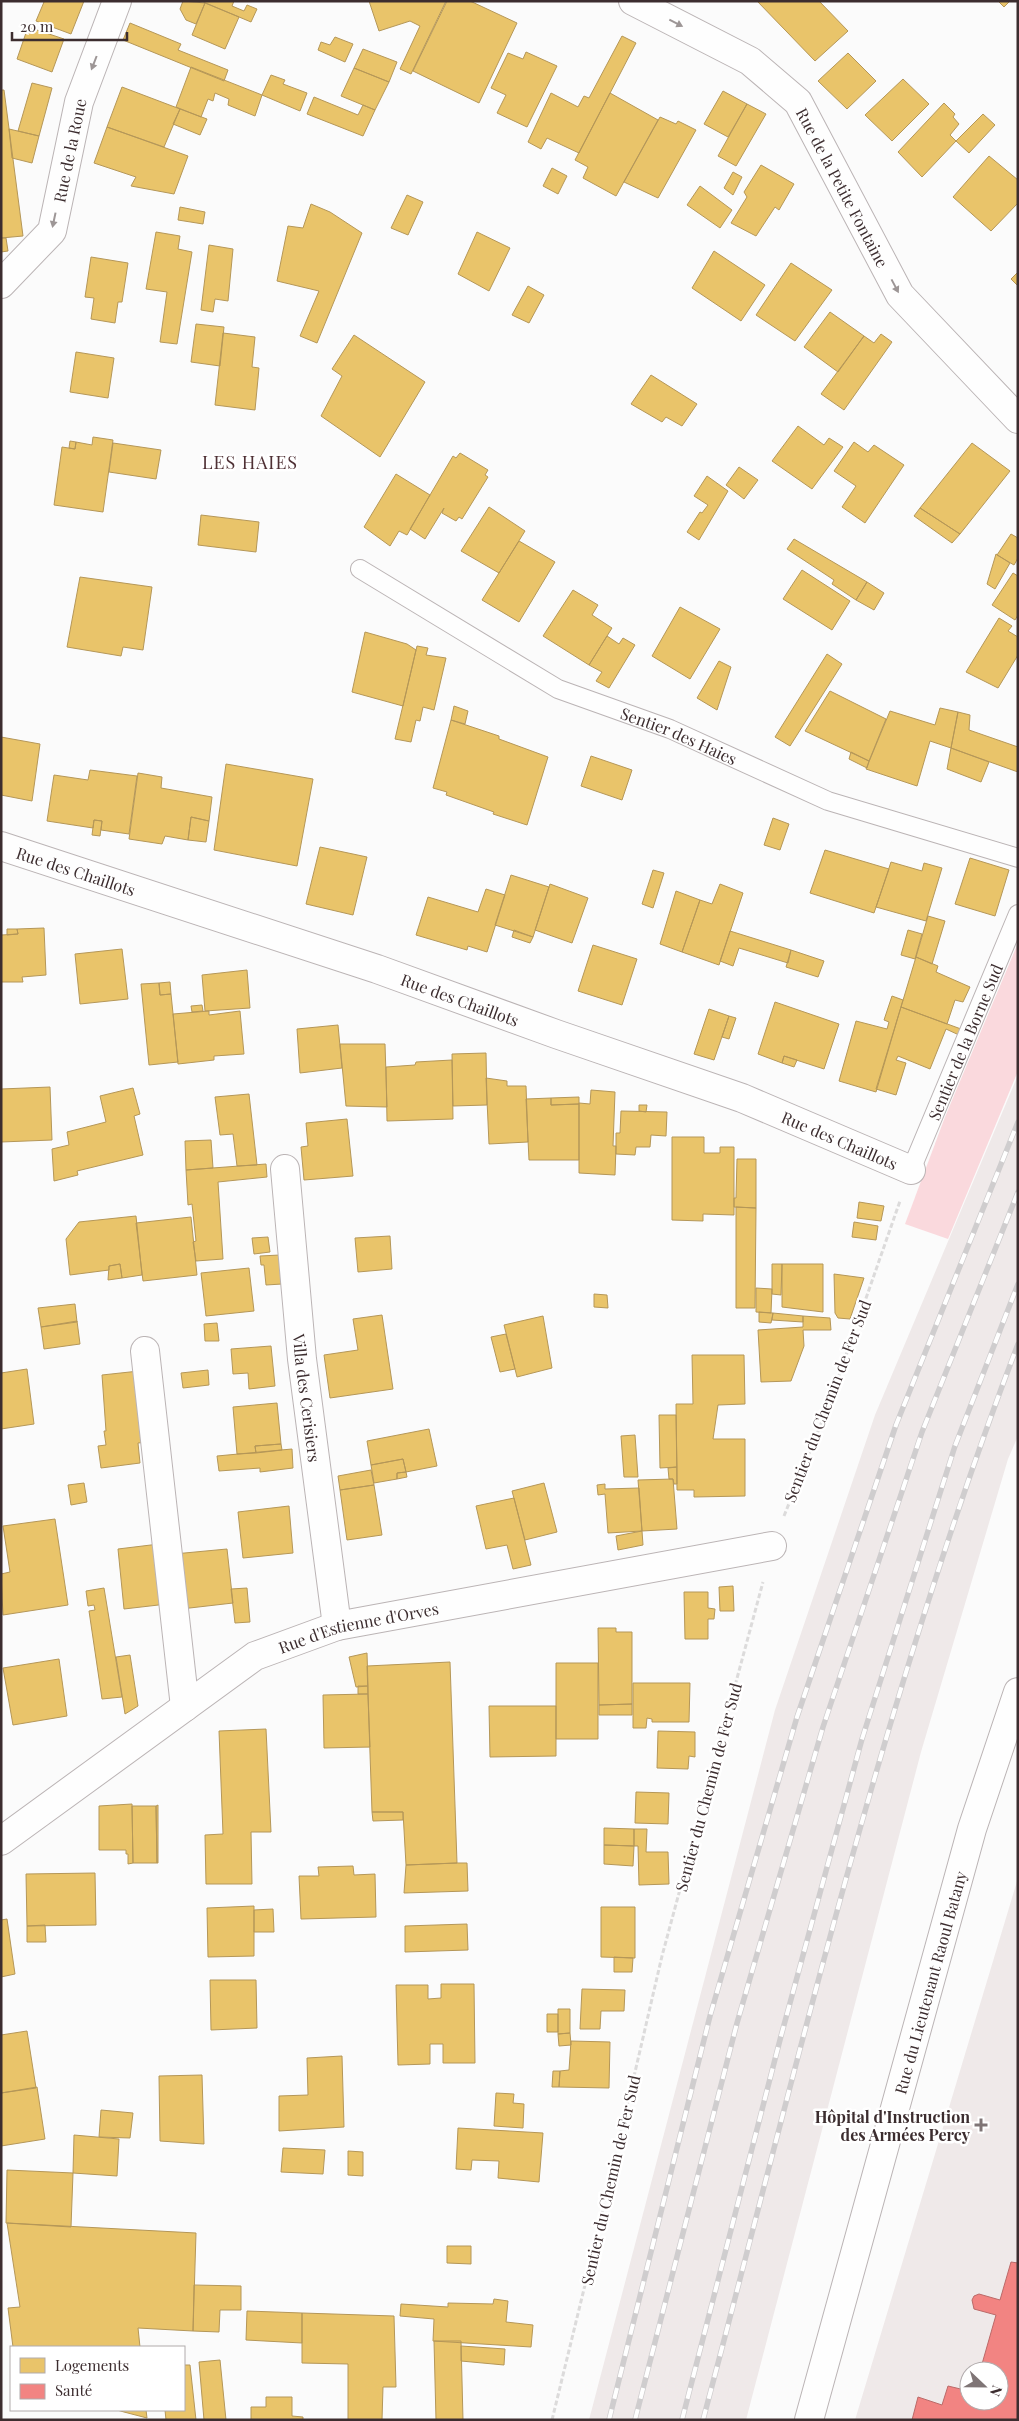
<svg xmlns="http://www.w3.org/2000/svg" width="1019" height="2421" font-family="'Playfair Display',serif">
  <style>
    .built { fill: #efe9e9; fill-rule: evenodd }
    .green { fill: #fad9dd }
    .homes { fill: #e9c46a; stroke: #b59758 }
    .health { fill: #f28482; stroke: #bb6a69 }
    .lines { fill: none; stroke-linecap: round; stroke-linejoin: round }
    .lane-casing { stroke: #bbb4b5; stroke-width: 20 }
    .street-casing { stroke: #bbb4b5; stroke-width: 30 }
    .path { stroke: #dcdbdb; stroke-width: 3; stroke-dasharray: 5 2.5; stroke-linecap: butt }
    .lane { stroke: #fefefe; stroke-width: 18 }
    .street { stroke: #fefefe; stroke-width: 28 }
    .rail-casing { stroke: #cfcdce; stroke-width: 5.5 }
    .rail { stroke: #fff; stroke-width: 4; stroke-dasharray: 11; stroke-linecap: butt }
    .oneway { fill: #9d9696 }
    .poi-dot { fill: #7f7576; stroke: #fff; stroke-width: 2 }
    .labels { text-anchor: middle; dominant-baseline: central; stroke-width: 5; stroke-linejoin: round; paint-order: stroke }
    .street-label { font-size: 16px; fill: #3c2d2f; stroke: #fff }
    .poi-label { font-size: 16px; font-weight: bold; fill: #3c2d2f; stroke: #fff; text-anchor: end }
    .neighbourhood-label { font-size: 18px; letter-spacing: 1px; fill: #4f3135; stroke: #fff }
  </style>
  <rect width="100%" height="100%" fill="#fbfbfb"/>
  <path class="built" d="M1018 1075V1436L1008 1459 921 1752 746 2420H589L775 1710 875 1415Z
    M1018 1878V2420H855ZM969 2371H999V2401H969Z"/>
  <path class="green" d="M1018 943V1071L948 1239 905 1224 945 1117Z"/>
  <path class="homes" d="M41 1H84L71 34 36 21 44 2Z
    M183 1 205 3 196 24 186 20 180 9Z
    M201 1H234L232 6 244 11 247 5 257 9 251 22Z
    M369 1H446L411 74 400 69 420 26 410 21 379 31Z
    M447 1H470L517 23 479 103 413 71Z
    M757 1H819L848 31 815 61Z
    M998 1H1010L1004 7Z
    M205 3 239 17 225 49 192 35Z
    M130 23 181 44 178 50 228 70 224 81 123 40Z
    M28 27 64 39 52 72 17 59Z
    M622 36 636 43 579 153 547 138 541 149 528 142 551 93 578 107 584 96 589 98Z
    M335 37 353 44 345 62 318 50 321 42 330 45Z
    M363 49 397 62 389 82 354 68Z
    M526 52 557 66 527 127 497 113 506 95 491 88 508 53 523 59Z
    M848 53 876 81 847 109 818 81Z
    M191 67 262 95 255 116 228 105 229 99 215 93 213 101 208 99 201 117 176 107Z
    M354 68 389 82 375 110 341 96Z
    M271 75 285 80 283 84 307 93 300 111 262 95Z
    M903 79 929 104 892 141 865 115Z
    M32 83 52 88 39 136 18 131Z
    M122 87 180 109 164 147 107 127Z
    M1 90H4L23 236 1 238Z
    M723 91 747 104 728 137 704 124Z
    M610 93 658 120 616 196 583 178 588 167 575 160Z
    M314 97 358 115 363 105 375 110 363 136 307 114Z
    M944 103 955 114 953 117 959 124 950 135 956 141 922 177 898 152Z
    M747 104 766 114 736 166 718 156Z
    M180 109 207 119 200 135 173 124Z
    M983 114 995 125 969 153 956 141Z
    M660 117 676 124 678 121 696 130 658 198 624 182Z
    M107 127 188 156 174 194 131 186 136 177 94 163Z
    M9 129 39 136 32 163 12 158Z
    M989 156 1018 180V203L991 231 953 197Z
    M761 165 794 184 779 210 775 207 756 236 731 223 747 197 744 192Z
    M552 168 567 176 558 194 543 186Z
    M733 172 742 177 733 195 724 188Z
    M700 186 732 210 720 228 687 205Z
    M407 195 423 202 408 235 391 228Z
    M311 204 330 212 362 233 317 343 300 336 319 291 277 281 288 226 303 228Z
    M180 207 205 212 203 224 178 220Z
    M156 232 180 236 178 249 192 252 177 344 160 342 167 292 146 289Z
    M477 232 510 248 489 291 458 274Z
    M1 238H6L8 251 1 252Z
    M209 245 233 249 228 301 215 299 213 312 201 310Z
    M714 251 765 285 741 321 692 288Z
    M91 257 128 263 122 302H118L115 323 91 319 94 298 85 297Z
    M791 263 832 290 795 341 756 315Z
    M1018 272V286L1011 279Z
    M528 286 544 295 529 323 512 315Z
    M830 312 864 336 838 372 804 347Z
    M196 324 224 327 220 366 191 362Z
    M223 333 255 337 252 367 259 368 255 410 215 405Z
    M881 334 892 342 844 410 821 394 864 336 874 343Z
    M354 335 425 382 380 457 321 416 342 376 332 369Z
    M76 352 114 358 108 398 70 392Z
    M651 375 697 404 682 426 666 417 662 422 631 404Z
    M798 426 824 445 829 438 843 447 812 489 772 461Z
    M93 437 113 440 103 512 54 505 62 447 75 449 76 442 92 445Z
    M70 441 76 442 75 449 69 448Z
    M854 442 868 452 874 445 904 465 865 523 842 507 856 486 834 471Z
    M113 443 161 450 156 479 109 472Z
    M972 443 1010 471 960 534 920 508Z
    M460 453 488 470 485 475 488 477 462 519 459 517 456 521 442 513 444 508 425 539 410 529 453 456 456 458Z
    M739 467 758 480 744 499 726 485Z
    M396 474 430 495 407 535 399 531 390 546 364 527Z
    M707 476 728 491 699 540 687 532 700 512 702 513 708 505 694 496Z
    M489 507 525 531 499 573 461 551Z
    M920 508 960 534 952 543 914 516Z
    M201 515 259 522 256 552 198 545Z
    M1011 534 1018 538V558L1014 565 997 555Z
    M794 539 867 582 856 600 832 584 834 580 787 549Z
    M519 541 555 562 519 622 482 600Z
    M996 554 1010 563 995 589 987 584Z
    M802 570 850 601 832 630 783 599Z
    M1013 573 1018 576V615L1015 620 992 605Z
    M80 577 152 587 143 650 123 647 121 656 67 647Z
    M867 582 884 593 874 610 856 600Z
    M573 590 598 605 592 615 612 628 589 665 543 636Z
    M680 607 720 629 690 679 652 656Z
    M999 618 1012 626 1008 631 1018 637V655L998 688 966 672Z
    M365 632 407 644 416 650 403 706 352 692Z
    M607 636 619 644 623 638 635 645 609 688 596 681 602 672 589 665Z
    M417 646 428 648 426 655 446 658 434 710 423 707 420 721 416 720 411 742 395 739Z
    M827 654 842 664 790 746 775 737Z
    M719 661 731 667 717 710 697 698Z
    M830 691 886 719 869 761 805 731Z
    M454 706 468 711 465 724 451 720Z
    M940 708 958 712 951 748 930 741 917 786 866 769 890 711 935 725Z
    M958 712 970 715 969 730 1018 747V772L951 748Z
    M451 720 499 736V739L548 757 527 825 493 814 494 812 446 795 447 792 433 788Z
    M1 737 40 744 32 801 1 795Z
    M951 748 989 762 981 782 947 769Z
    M851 752 869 761 867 768 849 759Z
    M591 756 632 770 622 800 581 786Z
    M226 764 313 779 297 866 214 850Z
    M90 770 137 776 129 834 101 830 102 821 94 820 93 828 47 821 54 775 88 780Z
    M138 773 162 777 161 788 212 797 209 821 191 817 188 840 165 836 162 844 129 839Z
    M191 817 209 821 206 842 188 840Z
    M773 818 789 824 780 850 764 845Z
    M94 820 102 821 100 836 92 835Z
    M320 847 367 857 353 915 306 904Z
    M825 850 889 869 874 913 810 893Z
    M970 858 1009 870 995 916 955 904Z
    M891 862 922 871 924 863 942 868 926 921 876 907Z
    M653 870 664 873 653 908 642 904Z
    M511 875 549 887 533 937 495 925Z
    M550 884 588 898 572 943 535 930Z
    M720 884 743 893 719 965 682 952 700 900 712 904Z
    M486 889 505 895 487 952 468 946 467 950 416 935 428 897 478 912Z
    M676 891 700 900 682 952 660 944Z
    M928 916 945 921 932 964 916 957Z
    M44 928 46 975 22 977 23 982H1V935L18 934 17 929Z
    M7 929H17L18 934 7 935Z
    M514 930 533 937 530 943 512 937Z
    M908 930 922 934 915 959 901 955Z
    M730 931 791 950 788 963 739 948 733 966 720 961Z
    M593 945 637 959 622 1005 578 991Z
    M122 949 128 999 80 1004 75 954Z
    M791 950 824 961 818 977 786 967Z
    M916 957 938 966 936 972 970 987 963 1002 955 1000 947 1024 901 1007Z
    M247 970 250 1008 205 1011 202 975Z
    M170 982 171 994 160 995 159 983Z
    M159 983 160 995 171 994 178 1062 149 1065 141 984Z
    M892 996 903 1000 876 1092 839 1081 856 1021 887 1029 889 1022 884 1020Z
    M775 1002 839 1024 824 1069 784 1056 782 1063 758 1054Z
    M202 1005 203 1011 192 1012 191 1006Z
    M901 1007 961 1029 959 1035 946 1029 930 1069 898 1056 896 1060 906 1063 896 1095 876 1089Z
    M709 1009 729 1016 714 1060 694 1054Z
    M209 1011V1015L240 1011 244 1054 214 1056V1060L178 1064 173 1014Z
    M729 1016 736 1018 729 1039 722 1037Z
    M338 1025 342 1068 300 1073 297 1029Z
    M340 1044H385L387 1107 346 1106Z
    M486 1053 487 1105 453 1106 452 1054Z
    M784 1056 797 1060 794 1067 782 1063Z
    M452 1060 453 1119 387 1121 386 1067 415 1065 416 1062Z
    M486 1078 507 1081V1086H526L528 1142 489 1144Z
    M50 1087 52 1140 1 1142V1089Z
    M133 1088 140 1114 134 1116 143 1155 77 1171 78 1175 54 1181 52 1149 69 1145 67 1132 106 1122 100 1096Z
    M591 1090 615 1092 613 1146H616L615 1175 579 1173V1103L590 1104Z
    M249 1094 257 1165 237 1166 233 1134 220 1135 215 1097Z
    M579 1097V1104L551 1105V1098Z
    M551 1098V1105L579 1104V1160H529L526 1099Z
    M639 1105H647L646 1112 639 1111Z
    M621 1111 667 1112 666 1136 651 1135 650 1147H636L635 1155 616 1154V1133H620Z
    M347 1119 353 1176 304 1180 301 1147 308 1146 306 1123Z
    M672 1137H704V1153H720V1147H734V1215L703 1214V1221L672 1220Z
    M211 1140 213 1168 186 1170 185 1141Z
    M737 1159H756V1208L734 1207V1198H736Z
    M266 1164 267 1177 218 1182 223 1259 196 1261 193 1242 196 1241 192 1204 188 1205 186 1170Z
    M859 1202 884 1206 881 1221 857 1218Z
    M736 1207 756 1208 755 1308H736Z
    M136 1216 142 1275 122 1278 120 1264 109 1266V1270L70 1275 66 1239 79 1222Z
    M191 1217 197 1275 143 1281 136 1223Z
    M854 1222 878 1226 876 1240 852 1237Z
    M390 1236 392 1269 358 1272 355 1238Z
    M268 1237 270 1252 254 1254 252 1238Z
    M280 1255 282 1284 266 1285 264 1265H261L260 1256Z
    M120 1264 122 1278 108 1280 109 1266Z
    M772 1264H782L781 1295 772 1294Z
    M782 1264H823V1312L782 1307Z
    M249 1268 254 1311 206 1316 201 1273Z
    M834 1274 864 1278 850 1319 838 1318 835 1313Z
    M756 1288 772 1289 771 1313 756 1312Z
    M594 1294 607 1295 608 1308 594 1307Z
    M75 1304 77 1322 41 1327 38 1308Z
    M759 1312 773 1313 771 1323 759 1322Z
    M773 1313 803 1316V1322L772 1320Z
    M382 1315 393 1389 330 1398 324 1355 358 1350 353 1319Z
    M543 1316 552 1368 517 1377 504 1325Z
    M803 1316 830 1318 831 1330H803L804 1346 791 1381 761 1382 758 1330 803 1327Z
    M77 1321 80 1344 44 1349 41 1327Z
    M217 1323 219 1341H205L204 1324Z
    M506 1334 515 1369 500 1372 491 1337Z
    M271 1346 275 1386 249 1389 248 1373 233 1374 231 1349Z
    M692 1355H744L745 1404 718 1405 713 1439H745V1496L694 1497V1490H677L676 1404H693Z
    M27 1369 34 1424 1 1429V1373Z
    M208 1370 209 1385 183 1388 181 1373Z
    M139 1371 148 1442 138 1443 140 1463 101 1468 98 1446 106 1445 104 1431H106L102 1375Z
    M277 1403 281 1444 255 1446 256 1453 237 1454 233 1407Z
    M659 1415H676L677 1467 660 1468Z
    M429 1429 437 1466 406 1472 403 1459 371 1465 367 1441Z
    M635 1435 638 1477H624L621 1436Z
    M281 1444 282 1450 256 1453 255 1446Z
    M292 1449 293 1468 260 1472V1468L219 1471 217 1456Z
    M403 1459 406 1472 397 1473V1479L374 1483 371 1465Z
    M677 1467V1484H674L673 1479H669L668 1468Z
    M371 1470 374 1485 340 1490 338 1476Z
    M406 1472 407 1477 397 1479V1473Z
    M673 1479 677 1529 642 1531 638 1480Z
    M84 1483 87 1502 71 1505 68 1485Z
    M544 1483 557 1532 525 1540 512 1491Z
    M605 1484V1489L639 1488 642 1531 608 1533 605 1494 598 1495 597 1485Z
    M374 1485 382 1535 347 1540 340 1490Z
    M514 1498 531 1565 513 1569 507 1545 486 1549 476 1506Z
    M289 1506 293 1553 243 1558 238 1512Z
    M55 1519 68 1605 3 1615 1 1574 10 1572 3 1526Z
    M642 1531 643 1545 618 1550 616 1536Z
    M159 1544 167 1604 124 1609 118 1549Z
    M227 1549 233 1603 181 1609 174 1554Z
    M733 1586 734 1611H720L719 1587Z
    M104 1588 122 1697 102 1699 89 1611 95 1610 94 1605 88 1606 86 1591Z
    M247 1588 250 1622 235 1623 231 1589Z
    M684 1592H708V1608L715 1609 714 1619H708V1639H685Z
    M598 1628H616V1632H632V1704L599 1705Z
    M367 1653 368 1686 356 1687 349 1657Z
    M130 1655 138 1706 125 1714 116 1657Z
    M59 1659 67 1716 13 1725 3 1668Z
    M450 1662 457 1863 406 1865 403 1812H372L367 1666Z
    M556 1663H598V1739H556Z
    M633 1683H690L689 1722H652V1719L647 1718 646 1728H633Z
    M358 1686H368V1694H358Z
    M368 1694 370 1747 324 1748 323 1695Z
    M632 1704V1715H599V1705Z
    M489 1706H556V1756L490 1757Z
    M266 1729 271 1832H251L252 1884H206L205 1835 223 1834 219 1731Z
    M658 1731 695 1732V1757L689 1756 688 1769 657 1768Z
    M636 1792 669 1793 668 1824 635 1823Z
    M132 1804 133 1863 128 1864V1854H126V1850H99V1806Z
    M158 1805V1863H157L156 1806Z
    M132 1806H156L157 1863H133Z
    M372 1812H403V1820L373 1821Z
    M604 1828 634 1829V1846L604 1845Z
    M634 1829H647L646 1852H668L669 1884 639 1885 638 1846H634Z
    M604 1845 634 1846 633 1866 604 1864Z
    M457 1863H467L468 1891 404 1893 406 1865Z
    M353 1866 354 1875 375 1874 376 1917 301 1919 299 1876H319L318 1867Z
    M95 1873 96 1925 27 1926 26 1874Z
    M254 1906V1956L208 1957 207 1908Z
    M601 1907H635V1958L601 1957Z
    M273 1909 274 1932H254V1910Z
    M7 1919 15 1974 1 1977V1920Z
    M467 1924 468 1950 405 1952V1926Z
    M45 1925 46 1942H27V1926Z
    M614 1957 633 1958 632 1972H614Z
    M210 1980H256L257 2028 211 2030Z
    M441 1984H474L475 2063H443V2044H430V2064L398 2065 396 1985H428V1999L441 1998Z
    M582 1989 625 1990 624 2011H601L600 2029H580Z
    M558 2009H570V2033L558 2034Z
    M547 2014H558V2032H547Z
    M27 2031 36 2088 1 2093V2035Z
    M570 2033 571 2045 559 2046 558 2034Z
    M571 2041 610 2042 609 2088 559 2087 560 2071 569 2070Z
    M342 2056 344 2127 279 2131V2096L308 2095 307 2058Z
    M553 2071H560L559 2087H552Z
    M202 2075 204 2144 160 2141 159 2076Z
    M37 2087 45 2139 1 2146V2093Z
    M496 2093 514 2094 513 2103 524 2104 523 2128 494 2126Z
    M101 2110 133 2113 130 2138 99 2137Z
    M458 2128 543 2133 539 2182 498 2178 499 2161 472 2160 471 2170 456 2169Z
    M74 2135 119 2139 117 2176 73 2173Z
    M283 2148 325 2150 323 2174 281 2172Z
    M348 2151 363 2152V2176L348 2175Z
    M7 2170 73 2173 71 2227 6 2223Z
    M7 2223 196 2233 193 2331 138 2328 140 2347H13L8 2308 20 2307Z
    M447 2246H471V2264L447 2263Z
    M194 2285 241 2286V2310H220L219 2332 193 2331Z
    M494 2299 508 2301 506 2322 533 2325 531 2347 433 2341 434 2319 400 2316 401 2304 448 2307V2303L493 2304Z
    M247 2311 302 2313V2343L246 2340Z
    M302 2313 394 2316 396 2387H383L382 2420H348V2364L302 2363Z
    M434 2341H461L463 2420H436Z
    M461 2346 505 2349 504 2365 461 2361Z
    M220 2360 226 2420H204L199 2362Z
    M184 2365H190L196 2420H166L165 2410H184Z
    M266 2397H292V2416L303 2417V2420H251V2407H266Z
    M117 2410H146L147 2418 124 2412Z"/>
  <path class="health" d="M1011 2262 1018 2263V2420H912L918 2397 942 2405 948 2386 969 2391V2401H999V2371H980L996 2315 974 2309 972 2300 974 2296 979 2294 1000 2300Z"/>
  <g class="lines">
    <defs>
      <g id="lane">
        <path id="s1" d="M360 569 558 689 670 729 828 801 1018 858"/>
        <path id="s2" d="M911 1170 1018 914"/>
      </g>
      <g id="street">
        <path id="s3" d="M633 1 750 61 798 102 900 295 1018 419"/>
        <path id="s4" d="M1 284 52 231 79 102 117 1"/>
        <path id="s5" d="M1 846 377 969 556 1034 742 1098 911 1170"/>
        <path id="s6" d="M285 1169 302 1359 337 1626"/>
        <path d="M145 1351 185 1707"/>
        <path id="s7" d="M1 1841 255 1656 337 1626 772 1546"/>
        <path id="s8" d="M809 2420 972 1829 1018 1692"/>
      </g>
    </defs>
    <use href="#lane" class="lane-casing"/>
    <use href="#street" class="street-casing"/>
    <path class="path" d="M784 1516 829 1404 900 1201
      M552 2420 595 2244 662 1956 763 1582"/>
    <use href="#lane" class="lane"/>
    <use href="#street" class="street"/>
    <defs>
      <path id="rail" d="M609 2420 710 2016 797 1717 896 1425 1018 1122
        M635 2420 737 2023 823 1727 922 1432 1018 1192
        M682 2420 781 2036 862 1739 955 1446 1018 1284
        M703 2420C799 2059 884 1694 1018 1344"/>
    </defs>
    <use href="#rail" class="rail-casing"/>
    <use href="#rail" class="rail"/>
  </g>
  <defs><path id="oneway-solid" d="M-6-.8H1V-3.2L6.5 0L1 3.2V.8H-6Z" transform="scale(1.25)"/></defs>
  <g class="oneway">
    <use href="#oneway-solid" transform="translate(676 23) rotate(27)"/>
    <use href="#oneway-solid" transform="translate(94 63) rotate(111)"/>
    <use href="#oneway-solid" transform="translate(54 220) rotate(102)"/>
    <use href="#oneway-solid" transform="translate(895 286) rotate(62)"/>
  </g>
  <path class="poi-dot" d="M978.5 2117.5h5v5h5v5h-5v5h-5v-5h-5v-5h5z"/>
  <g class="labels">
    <g class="street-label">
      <text stroke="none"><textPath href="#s4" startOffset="156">Rue de la Roue</textPath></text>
      <text stroke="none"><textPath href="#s3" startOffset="291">Rue de la Petite Fontaine</textPath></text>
      <text stroke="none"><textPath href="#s1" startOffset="361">Sentier des Haies</textPath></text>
      <text stroke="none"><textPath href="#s5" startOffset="79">Rue des Chaillots</textPath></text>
      <text stroke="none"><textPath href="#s5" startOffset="484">Rue des Chaillots</textPath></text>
      <text stroke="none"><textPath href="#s2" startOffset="139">Sentier de la Borne Sud</textPath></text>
      <text stroke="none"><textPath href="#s5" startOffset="889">Rue des Chaillots</textPath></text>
      <text stroke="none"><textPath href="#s6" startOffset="230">Villa des Cerisiers</textPath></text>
      <text transform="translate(827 1401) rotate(-69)">Sentier du Chemin de Fer Sud</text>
      <text stroke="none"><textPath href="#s7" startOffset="422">Rue d'Estienne d'Orves</textPath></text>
      <text transform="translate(708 1787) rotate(-75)">Sentier du Chemin de Fer Sud</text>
      <text stroke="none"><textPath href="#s8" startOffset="454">Rue du Lieutenant Raoul Batany</textPath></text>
      <text transform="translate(610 2180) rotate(-77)">Sentier du Chemin de Fer Sud</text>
    </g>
    <g class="poi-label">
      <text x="970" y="2116">Hôpital d'Instruction<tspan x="970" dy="18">des Armées Percy</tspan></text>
    </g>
    <g class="neighbourhood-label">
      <text x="250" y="462">LES HAIES</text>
    </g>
  </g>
  <rect width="1019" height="2421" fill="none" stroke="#3c2d2f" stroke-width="5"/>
  <rect x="10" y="2346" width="175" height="65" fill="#ffffff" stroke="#b1abac"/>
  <rect x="20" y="2358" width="25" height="15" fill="#e9c46a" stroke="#b1abac"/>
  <text x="55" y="2371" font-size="15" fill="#3c2d2f">Logements</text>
  <rect x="20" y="2384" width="25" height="15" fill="#f28482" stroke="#b1abac"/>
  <text x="55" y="2396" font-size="15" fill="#3c2d2f">Santé</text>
  <g transform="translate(984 2386) rotate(112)"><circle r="24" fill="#ffffff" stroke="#b1abac"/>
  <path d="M0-4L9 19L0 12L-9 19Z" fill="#7f7576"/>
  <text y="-8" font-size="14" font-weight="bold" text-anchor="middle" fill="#3c2d2f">N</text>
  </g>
  <path d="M12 32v8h115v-8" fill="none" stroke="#3c2d2f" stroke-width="2.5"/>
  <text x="20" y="32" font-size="15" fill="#3c2d2f" stroke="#ffffff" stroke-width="4" paint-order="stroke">20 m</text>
</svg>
